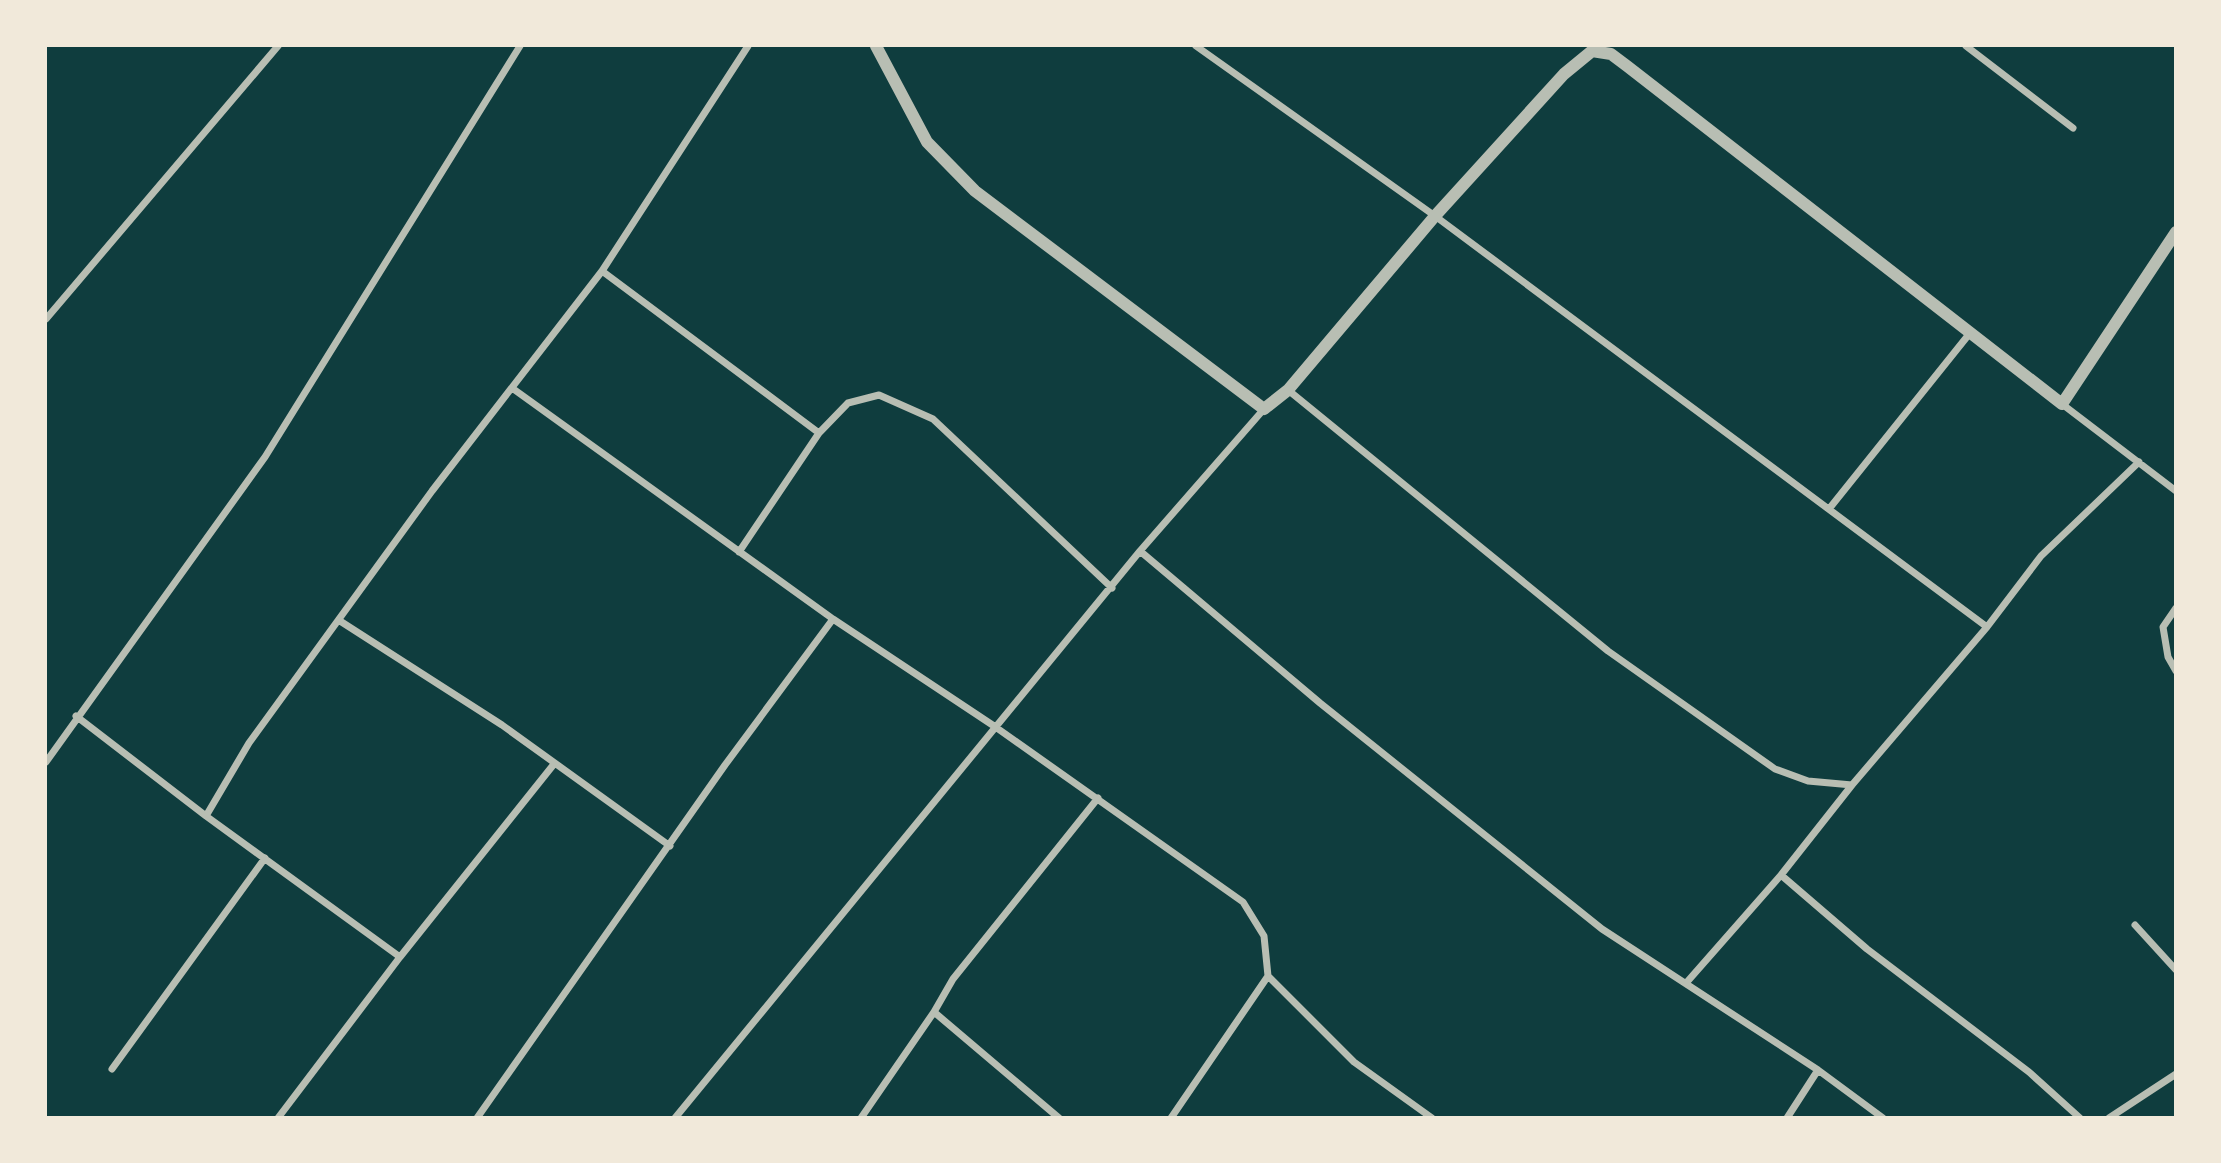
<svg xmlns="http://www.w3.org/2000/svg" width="2221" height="1163" font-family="Cabin,sans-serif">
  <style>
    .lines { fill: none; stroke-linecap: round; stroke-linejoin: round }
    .minor { stroke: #b8beb3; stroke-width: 7 }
    .tertiary { stroke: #b8beb3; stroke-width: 12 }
  </style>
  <rect width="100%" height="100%" fill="#0f3d3e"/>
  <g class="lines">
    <path class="minor" d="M1196 46 1435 216 1987 627
      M1966 46 2073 128
      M602 271 819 433
      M46 319 278 46
      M512 388 833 619 994 726 1243 902 1264 936 1268 976 1354 1062 1432 1118
      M1288 390 1608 651 1775 769 1808 781 1852 785 1987 627 2041 556 2139 462
      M2062 404 2176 491
      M1829 509 1970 333
      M1140 551 1320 703 1602 929 1818 1070
      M739 552 819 433 848 403 879 395 933 419 1112 588
      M2176 608 2163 627 2168 657 2176 671
      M340 621 502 725 670 846
      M76 716 206 816 400 957 554 764
      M46 762 265 457 520 46
      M206 816 249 743 432 491 602 271 748 46
      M1781 875 1867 949 2029 1072 2080 1118
      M2135 925 2176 970
      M1687 982 1781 875 1852 785
      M934 1012 953 979 1098 798
      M112 1069 265 858
      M278 1118 400 957
      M477 1118 725 765 833 619
      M675 1118 1140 551 1264 409
      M861 1118 934 1012 1059 1118
      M1171 1118 1268 976
      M1787 1118 1818 1070 1883 1118
      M2109 1118 2176 1074"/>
    <path class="tertiary" d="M876 46 927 142 975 191 1264 409 1288 390 1435 216 1564 74 1592 51 1611 54 1627 66 2062 404 2176 232"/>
  </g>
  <rect width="2221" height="1163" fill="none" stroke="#f1e9da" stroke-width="94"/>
</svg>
